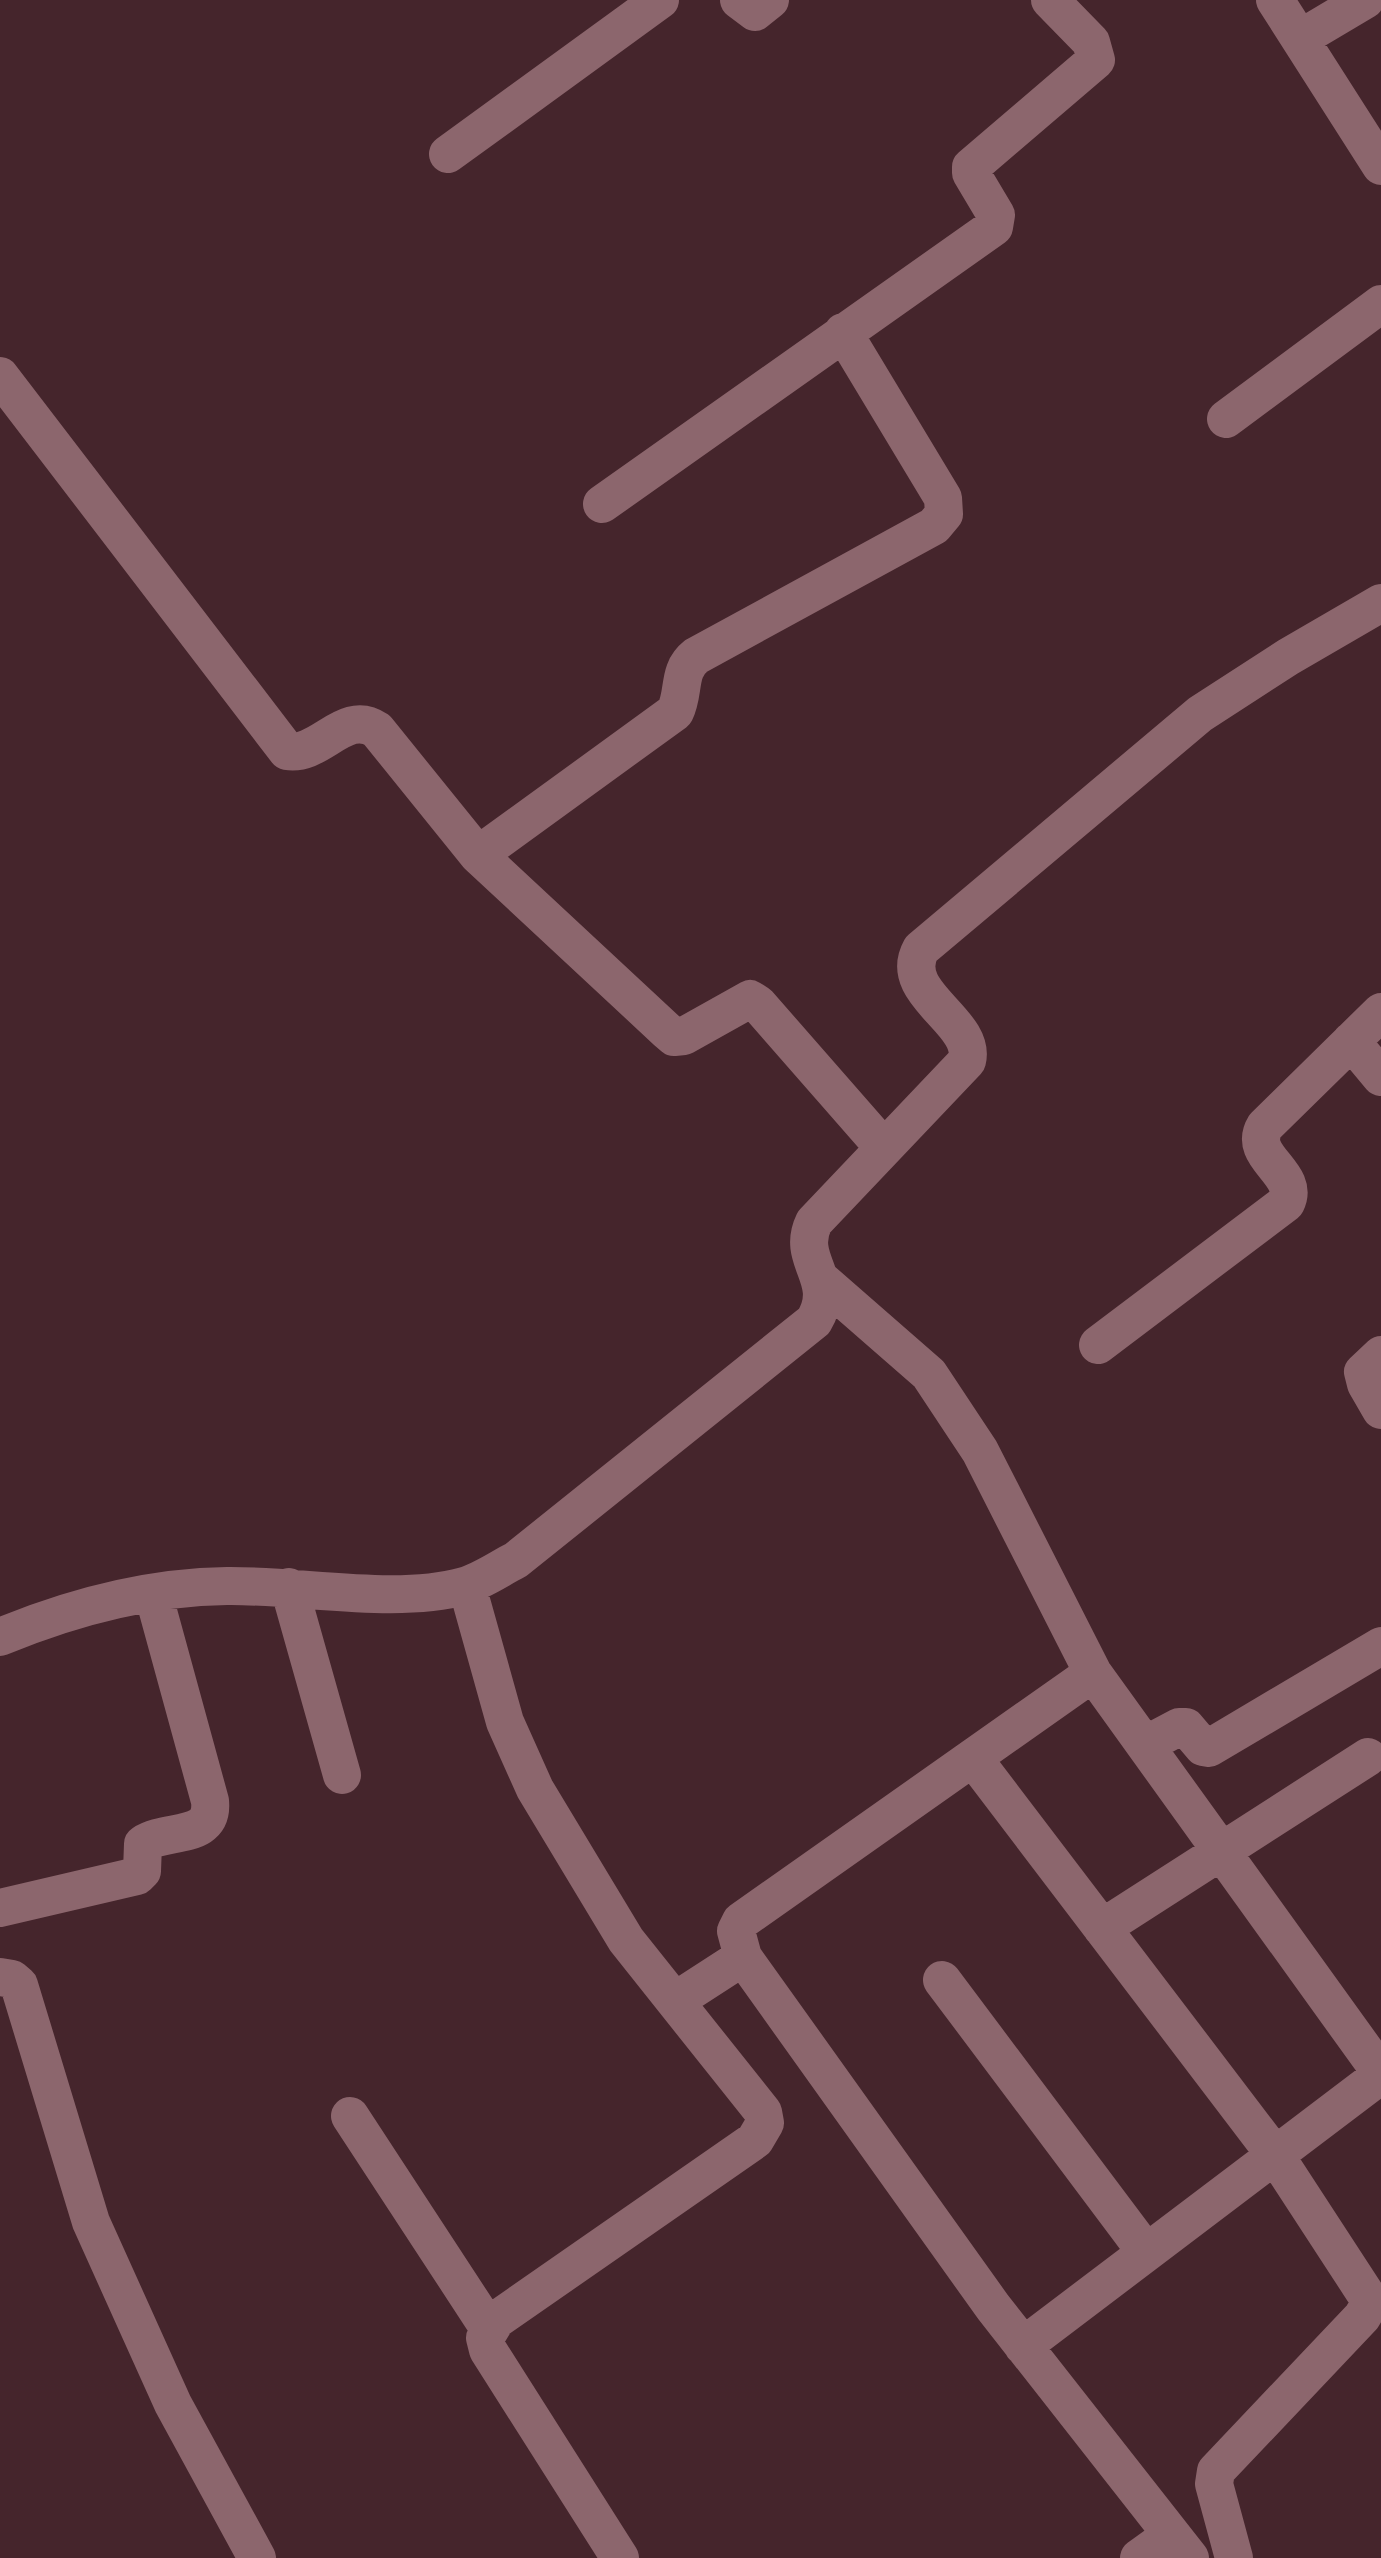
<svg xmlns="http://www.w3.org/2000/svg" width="1381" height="2558" font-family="'Noto Sans',sans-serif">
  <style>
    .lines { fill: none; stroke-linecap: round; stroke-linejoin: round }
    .minor { stroke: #8c666d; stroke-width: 38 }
  </style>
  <rect width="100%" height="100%" fill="#45252c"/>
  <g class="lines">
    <path class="minor" d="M739 0 755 12 770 0
      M1275 0 1381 166
      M1301 38 1365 0
      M448 154 660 0
      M0 376 287 751C320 757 345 708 377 730L478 855 667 1031 674 1037 684 1036 750 999 758 1004 884 1148
      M1226 419 1381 304
      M602 504 994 227 996 215 971 173V167L1096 60 1091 42 1050 0
      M478 855 675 712C685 692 677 671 696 656L934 526 944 514 943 498 843 332
      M1351 1041 1381 1077
      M819 1278 929 1374 980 1451 1093 1673 1381 2073
      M1098 1345 1286 1203C1301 1173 1246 1157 1265 1126L1381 1012
      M1381 1355 1363 1372 1366 1384 1381 1410
      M467 1586 505 1722 535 1789 626 1940 763 2112 765 2123 755 2140 496 2320 485 2338 488 2350 620 2558
      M289 1587 342 1775
      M0 1637C70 1608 150 1587 227 1586 300 1585 396 1605 464 1586 482 1581 500 1568 516 1560L814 1321C839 1279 795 1261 814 1222L967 1061C977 1021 896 994 921 949L1200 714 1288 657 1381 603
      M1145 1745 1179 1727H1186L1203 1747 1209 1748 1381 1646
      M973 1758 1275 2155 1367 2296 1368 2307 1362 2317 1216 2471 1214 2484 1234 2558
      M0 1908 137 1876 142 1871 143 1844C167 1828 214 1841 210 1801L153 1593
      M1102 1928 1368 1757
      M743 1957 993 2307 1190 2558
      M0 1977 12 1979 19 1985 91 2222 173 2404 257 2558
      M942 1980 1146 2252
      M675 2001 743 1957 736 1931 741 1921 1093 1673
      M350 2116 488 2327
      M1023 2346 1381 2075
      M1139 2558 1171 2535"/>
  </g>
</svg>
